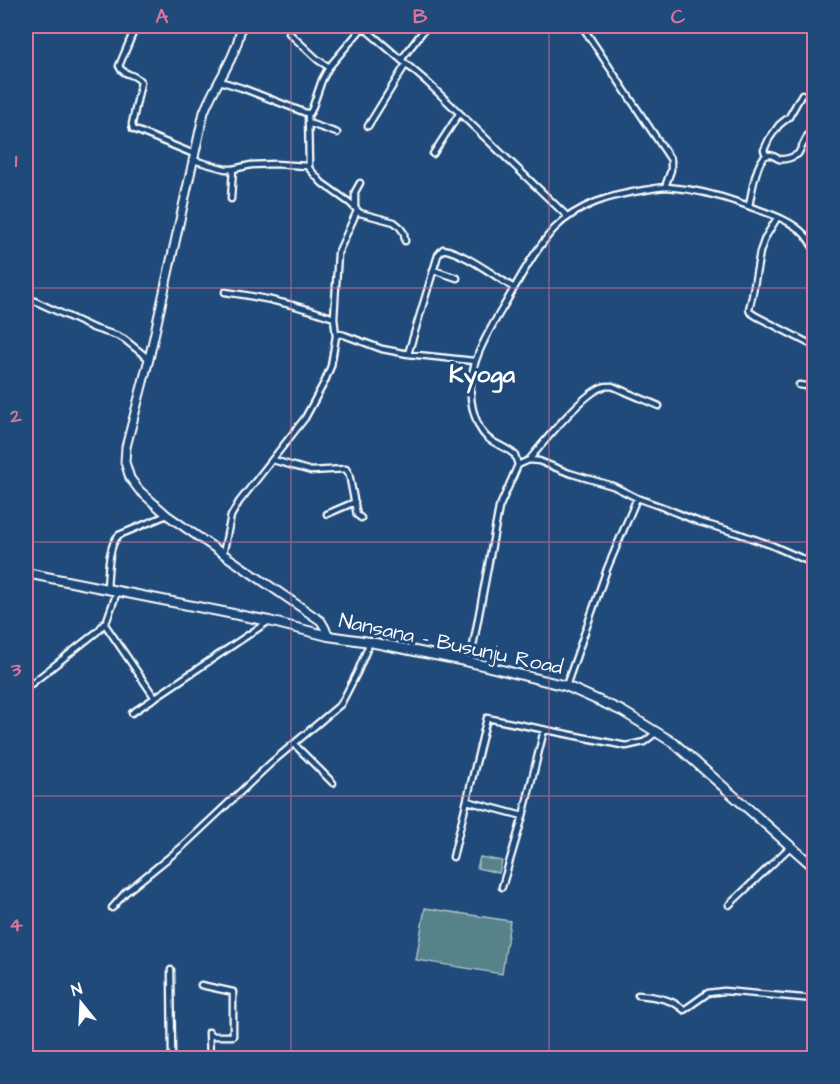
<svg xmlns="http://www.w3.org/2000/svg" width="840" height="1084" font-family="'Architects Daughter',sans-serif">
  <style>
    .grass { fill: #57828a; stroke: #abc0c4; stroke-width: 1.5 }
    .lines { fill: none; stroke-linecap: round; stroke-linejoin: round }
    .street-casing { stroke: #fff; stroke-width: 9 }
    .secondary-casing { stroke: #fff; stroke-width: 11 }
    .primary-casing { stroke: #fff; stroke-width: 12 }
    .street { stroke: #1f4a7a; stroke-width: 4.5 }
    .secondary { stroke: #1f4a7a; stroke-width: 7 }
    .primary { stroke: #1f4a7a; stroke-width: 8 }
    .grid { fill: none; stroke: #da749d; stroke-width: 1.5; stroke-opacity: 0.55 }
    .labels { text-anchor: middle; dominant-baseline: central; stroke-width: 6; stroke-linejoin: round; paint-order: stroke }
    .street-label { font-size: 21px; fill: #fff; stroke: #1f4a7a }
    .quarter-label { font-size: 24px; font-weight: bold; fill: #fff; stroke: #1f4a7a }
    .neatline { fill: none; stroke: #da749d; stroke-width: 2 }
    .grid-label { font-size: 20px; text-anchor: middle; font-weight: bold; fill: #da749d }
  </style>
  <rect width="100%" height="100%" fill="#1f4a7a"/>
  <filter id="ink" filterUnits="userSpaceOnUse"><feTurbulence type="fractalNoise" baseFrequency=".0167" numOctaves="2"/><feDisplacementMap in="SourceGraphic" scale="12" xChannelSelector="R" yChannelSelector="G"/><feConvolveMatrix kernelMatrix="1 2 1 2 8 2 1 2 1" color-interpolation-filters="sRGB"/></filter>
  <g filter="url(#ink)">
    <path class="grass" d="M480 857 502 861 499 873 477 868Z
      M425 908 510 921 502 974 416 960Z"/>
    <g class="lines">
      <defs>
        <path id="street" d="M136 26 119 66C123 76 135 73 141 82L132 124 133 129 194 154
          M582 26 671 160V170L665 187
          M289 33 318 60 329 67
          M401 60 427 26
          M220 81 242 88 306 113H310L312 109 322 80 329 67 363 27 427 82 568 217
          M308 113 309 167
          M308 123 337 133
          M368 126 406 64
          M433 154 459 114
          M766 155 764 150 769 139 779 125 789 117 802 94
          M193 160 225 169H233L251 165 275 164 307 166 322 183 350 203 360 213 394 222 399 226 404 233 405 241
          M231 199 233 169
          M749 206C751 196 757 153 770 155 773 155 776 158 779 159 785 160 793 157 798 154L809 133
          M355 207V192L360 183
          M777 218 765 238 760 252 752 297 749 309 750 312 756 316 814 346
          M433 270 457 278
          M225 292C262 297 298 305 334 318
          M26 297 93 328 118 336 124 339 149 359
          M336 336 334 318 338 253 357 211
          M408 354 438 255 443 249C465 253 495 276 514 288
          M799 385 814 387
          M273 460 311 471 346 469 349 474 357 515 361 518
          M529 460C543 443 583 393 603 387 605 386 610 386 612 386L659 406
          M518 465 529 460 539 461 569 473 613 486 637 498 665 508 699 522 737 533 771 545 810 562H814
          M327 514 355 502
          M223 554 231 516 239 502 305 418 325 381 331 366 336 336 340 334 344 335 382 349 408 354 474 361
          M107 590C108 575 108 544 119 535L167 515
          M104 623 155 698
          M470 662 499 508 518 465 515 455C501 443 486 444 478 424 459 382 480 345 502 309 518 282 533 252 554 229 578 204 612 195 645 190 652 189 660 187 667 187 694 189 718 195 743 204 763 212 789 218 804 234 808 238 811 244 814 249
          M566 686 607 569 637 498
          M26 688 98 631 107 620 117 592
          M132 713 269 621
          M294 744 333 783
          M467 801 523 816
          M453 857 487 718 626 746 644 742 657 732
          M502 887 523 816 544 730
          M729 905 790 847
          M112 908 125 893 183 846 271 763 341 704 357 673 370 642
          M171 970 172 1058
          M201 985 233 992V1036H209
          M638 995C653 996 673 999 684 1010L708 993 724 991 814 999
          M209 1032 210 1058"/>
        <path id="secondary" d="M241 26C237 58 215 83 204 112L149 359 126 447 125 462 130 478 139 490 167 515 200 538 321 621 325 628 328 636"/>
        <path id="primary" d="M26 573 269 621 328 636 370 642 470 662 566 686 622 711 674 743 814 867"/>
      </defs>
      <use href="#street" class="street-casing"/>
      <use href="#secondary" class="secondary-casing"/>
      <use href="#primary" class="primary-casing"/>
      <use href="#street" class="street"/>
      <use href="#secondary" class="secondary"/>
      <use href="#primary" class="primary"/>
    </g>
  </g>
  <path class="grid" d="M291 26V1058M549 26V1058M26 288H814M26 542H814M26 796H814"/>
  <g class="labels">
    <g class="street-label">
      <text transform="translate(451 644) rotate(12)">Nansana - Busunju Road</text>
    </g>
    <g class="quarter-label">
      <text x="482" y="375">Kyoga</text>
    </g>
  </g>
  <rect width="840" height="1084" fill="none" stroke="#1f4a7a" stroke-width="66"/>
  <g transform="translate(81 1003) rotate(342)" stroke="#1f4a7a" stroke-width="4.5" paint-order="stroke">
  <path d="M0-4.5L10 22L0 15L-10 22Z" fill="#ffffff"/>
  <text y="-9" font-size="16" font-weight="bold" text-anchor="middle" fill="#ffffff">N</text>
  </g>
  <rect x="33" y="33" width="774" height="1018" class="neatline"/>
  <g class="grid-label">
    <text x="162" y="23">A</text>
    <text x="420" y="23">B</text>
    <text x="678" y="23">C</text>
    <text x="16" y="167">1</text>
    <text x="16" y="422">2</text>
    <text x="16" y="676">3</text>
    <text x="16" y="931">4</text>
  </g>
</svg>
